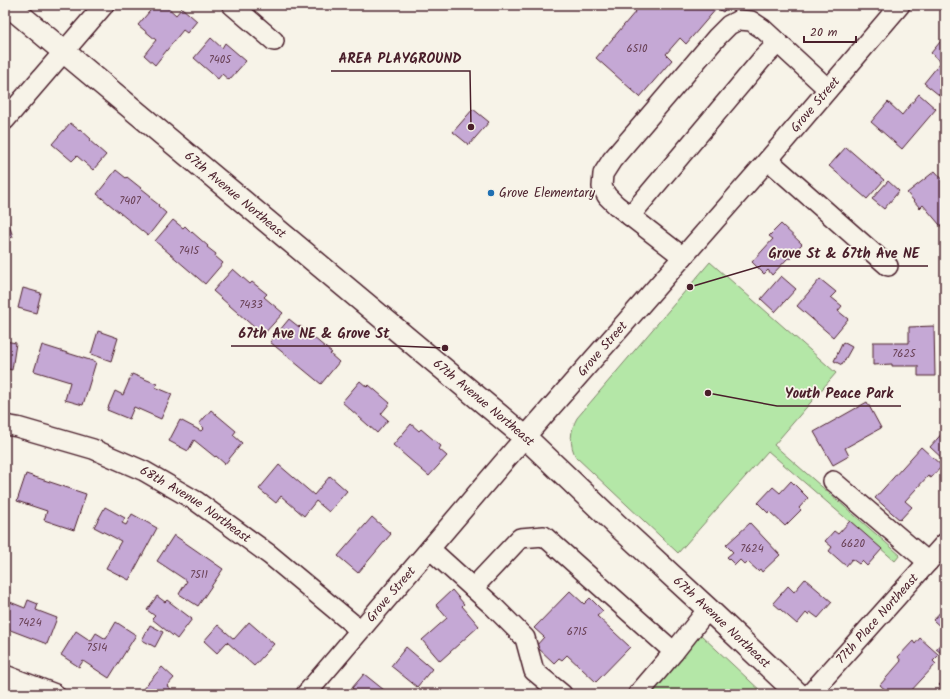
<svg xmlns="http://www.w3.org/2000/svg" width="950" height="699" font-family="Kalam,sans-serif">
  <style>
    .green { fill: #b4e7a7; stroke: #7f8369 }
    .building { fill: #c5a8d5; stroke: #4a1f2b }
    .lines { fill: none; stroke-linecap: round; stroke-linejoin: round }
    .minor-casing { stroke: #4a1f2b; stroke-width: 22 }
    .major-casing { stroke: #4a1f2b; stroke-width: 25 }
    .minor { stroke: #f7f3e8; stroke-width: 19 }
    .major { stroke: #f7f3e8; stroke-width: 22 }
    .poi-dot { fill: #1f6fb2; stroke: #f7f3e8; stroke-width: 1.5 }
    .labels { text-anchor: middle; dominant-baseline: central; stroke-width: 3.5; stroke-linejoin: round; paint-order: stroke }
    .number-label { font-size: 11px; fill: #694156 }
    .street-label { font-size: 13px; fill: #4a1f2b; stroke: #f7f3e8 }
    .poi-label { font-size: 13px; fill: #4a1f2b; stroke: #f7f3e8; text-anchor: start }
    .leader { fill: none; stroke: #4a1f2b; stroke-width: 1.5 }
    .callout-dot { fill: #4a1f2b; stroke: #f7f3e8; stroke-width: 1.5 }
    .callout-label { font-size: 14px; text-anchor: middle; font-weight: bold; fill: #4a1f2b; stroke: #f7f3e8; stroke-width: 3.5; stroke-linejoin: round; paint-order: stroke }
  </style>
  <rect width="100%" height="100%" fill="#f7f3e8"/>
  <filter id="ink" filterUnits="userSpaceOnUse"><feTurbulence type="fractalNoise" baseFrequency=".025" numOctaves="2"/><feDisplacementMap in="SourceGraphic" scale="8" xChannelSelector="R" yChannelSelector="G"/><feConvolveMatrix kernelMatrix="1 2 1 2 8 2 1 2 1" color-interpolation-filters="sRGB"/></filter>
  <g filter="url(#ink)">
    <path class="green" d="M710 262 836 373 774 445 900 555 895 561 768 451 678 553 576 457C569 445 570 430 577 418Z
      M701 635 764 694H649Z"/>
    <path class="building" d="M155 5H165L176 15 182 8 197 21 187 33 183 30 155 65 144 55 156 40 138 25Z
      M641 5H729L723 12 717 8 686 44 680 38 666 54 672 60 640 97 596 58Z
      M945 36V98L944 99 924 83 941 62 931 53Z
      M211 38 222 48 225 43 246 61 229 80 222 74 218 79 194 58Z
      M919 94 936 109 902 149 871 122 888 102 902 115Z
      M473 109 489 122 469 145 453 132Z
      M70 123 79 130 80 129 91 139 89 140 106 155 93 170 77 156 72 161 52 144Z
      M846 147 884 180 867 199 829 166Z
      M116 170 126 178 127 177 151 196 150 198 159 205 158 206 166 213 148 236 97 194Z
      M935 171 945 182V231L923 205 920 208 907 193Z
      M888 181 899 191 884 209 872 199Z
      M5 212 13 237 5 239Z
      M173 220 183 228 185 226 192 233V232L208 246 207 247 216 254 215 256 223 263 205 284 155 241Z
      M781 224 802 244 793 253 794 254 790 259 788 258 772 275 768 270 764 274 752 262 773 239 769 236Z
      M233 269 250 284 252 282 267 294 264 297 283 313 263 335 213 291Z
      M781 276 796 289 775 312 761 299Z
      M820 279 836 292 831 297 842 306 838 311 848 319 833 337 797 306Z
      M23 288 41 293 36 313 18 308Z
      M289 319 299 327 300 326 332 353 330 354 339 362 321 384 270 342Z
      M934 326 935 376H918V366H892V364L873 365V342H894V343H909V327Z
      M98 331 118 338 111 361 91 354Z
      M5 341 16 343 12 370 5 368Z
      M843 342 852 347 842 365 834 361Z
      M42 345 96 362 83 405 65 400 70 382 34 371Z
      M132 374 157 384 155 387 172 394 161 419 134 407 129 419 107 410 115 391 123 395Z
      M360 381 367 387 369 385 390 403 381 414 388 420 377 433 342 402Z
      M867 402 881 428 845 448 849 456 833 465 814 432Z
      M211 410 236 431 233 435 242 443 225 464 216 456 215 457 194 440 188 451 169 441 180 420 201 431 204 428 199 424Z
      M411 424 419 431 421 429 441 446 439 449 447 456 429 476 393 445Z
      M945 430V461L930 447Z
      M921 447 942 466 931 478 928 476 905 501 912 507 900 520 875 498Z
      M279 465 314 495 330 476 347 491 329 512 316 501 304 516 281 496 276 503 259 489Z
      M26 474 86 494 74 530 44 520 47 511 17 501Z
      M791 481 808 498 799 508 801 510 785 526 769 511 768 513 758 503 773 487 780 493Z
      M105 507 125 518 122 523 126 525 132 514 157 528 129 580 106 568 121 541 94 527Z
      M372 517 391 534 358 573 338 556Z
      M850 521 882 549 867 566 862 561 859 564 852 559 846 566 829 551 832 547 825 541 834 531 838 534Z
      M750 523 780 555 762 572 760 569 758 571 748 562 745 565 740 560 735 565 727 557 733 552 726 545Z
      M174 535 223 569 198 606 179 594 187 581 157 561Z
      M805 579 832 602 818 618 810 612 808 615 806 613 797 624 773 603 788 586 794 592Z
      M452 590 464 604 462 606 479 626 440 661 422 640 447 618 436 605Z
      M570 591 584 604 590 598 603 611 597 616 630 647 596 682 567 655 562 660 559 658 554 663 536 646 544 637 534 628Z
      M157 596 165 602 167 600 192 619 177 639 152 619 155 616 147 610Z
      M5 600 25 608 28 600 38 604 36 610 57 618 47 644 5 628Z
      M945 607V631L933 620Z
      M116 622 136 635 109 678 83 661 79 667 61 655 76 631 91 641 96 633 106 639Z
      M249 622 274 644 254 666 227 642 217 653 204 641 218 625 234 639Z
      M150 625 163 632 155 647 142 640Z
      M920 638 939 655 933 661 936 664 908 694H890L880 685 901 661 898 657 913 641 915 644Z
      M945 639V656L936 649Z
      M406 647 432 669 417 687 391 666Z
      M162 667 174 678 167 686 177 694H144L141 691Z
      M364 674 389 694H359L352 688Z
      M945 679V690L939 685Z"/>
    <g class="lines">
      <defs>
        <g id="minor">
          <path d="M232 5 274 41"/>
          <path d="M5 120 104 5"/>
          <path d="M768 160 888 266"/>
          <path d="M630 216 762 59 778 43"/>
          <path d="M683 257 616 205 607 196 602 187 603 174 612 160 717 37 729 25 739 20 751 21 763 29 828 89"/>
          <path id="s1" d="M5 425 17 427 93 449 144 471 196 501 270 555 360 630"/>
          <path d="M833 481 928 562"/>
          <path d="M430 549 494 607 525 638 534 671 562 694"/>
          <path d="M473 588 520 538 544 536 674 652"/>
          <path d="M5 675 55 694"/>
          <path id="s2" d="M306 694 525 437 768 160 900 5"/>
          <path d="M638 694 674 652 708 609"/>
          <path id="s3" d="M810 694 945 543"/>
        </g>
        <g id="major">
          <path id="s4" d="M8 5 525 437 617 525 708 609 798 694"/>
        </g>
      </defs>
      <use href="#minor" class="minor-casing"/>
      <use href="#major" class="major-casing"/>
      <use href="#minor" class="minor"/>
      <use href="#major" class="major"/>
    </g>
  </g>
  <circle class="poi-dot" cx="491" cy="193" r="4"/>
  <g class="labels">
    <g class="number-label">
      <text x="637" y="49">6510</text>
      <text x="220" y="60">7405</text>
      <text x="130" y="201">7407</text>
      <text x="189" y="251">7415</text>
      <text x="251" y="305">7433</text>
      <text x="904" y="354">7625</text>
      <text x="853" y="544">6620</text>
      <text x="752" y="549">7624</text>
      <text x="199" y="575">7511</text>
      <text x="30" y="623">7424</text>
      <text x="577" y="632">6715</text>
      <text x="97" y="648">7514</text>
    </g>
    <g class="street-label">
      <text stroke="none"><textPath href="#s2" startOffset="779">Grove Street</textPath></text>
      <text stroke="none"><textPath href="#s4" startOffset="296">67th Avenue Northeast</textPath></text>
      <text stroke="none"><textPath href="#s2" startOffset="455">Grove Street</textPath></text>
      <text stroke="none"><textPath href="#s4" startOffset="620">67th Avenue Northeast</textPath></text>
      <text stroke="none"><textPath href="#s1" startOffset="208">68th Avenue Northeast</textPath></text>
      <text stroke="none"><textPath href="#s2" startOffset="131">Grove Street</textPath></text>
      <text stroke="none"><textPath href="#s3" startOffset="101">77th Place Northeast</textPath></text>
      <text stroke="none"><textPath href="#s4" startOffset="944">67th Avenue Northeast</textPath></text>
    </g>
    <g class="poi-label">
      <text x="499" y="193">Grove Elementary</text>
    </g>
  </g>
  <path class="leader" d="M471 127L470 71H331M690 287L761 266H928M445 348L398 346H231M708 393L777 406H901"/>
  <g class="callout-dot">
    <circle cx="471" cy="127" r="4"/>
    <circle cx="690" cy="287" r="4"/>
    <circle cx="445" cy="348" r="4"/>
    <circle cx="708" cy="393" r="4"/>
  </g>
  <g class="callout-label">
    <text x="400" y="63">AREA PLAYGROUND</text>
    <text x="844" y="258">Grove St &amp; 67th Ave NE</text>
    <text x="314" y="338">67th Ave NE &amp; Grove St</text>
    <text x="839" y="398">Youth Peace Park</text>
  </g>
  <rect width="950" height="699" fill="none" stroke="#f7f3e8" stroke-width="20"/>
  <rect x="10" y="10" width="930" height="679" fill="none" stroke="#4a1f2b" stroke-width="1.5" filter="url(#ink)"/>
  <path d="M804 36v6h52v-6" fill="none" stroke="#4a1f2b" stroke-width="2"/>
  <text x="810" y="36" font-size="12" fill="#4a1f2b" stroke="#f7f3e8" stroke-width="3" paint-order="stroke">20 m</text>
</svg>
